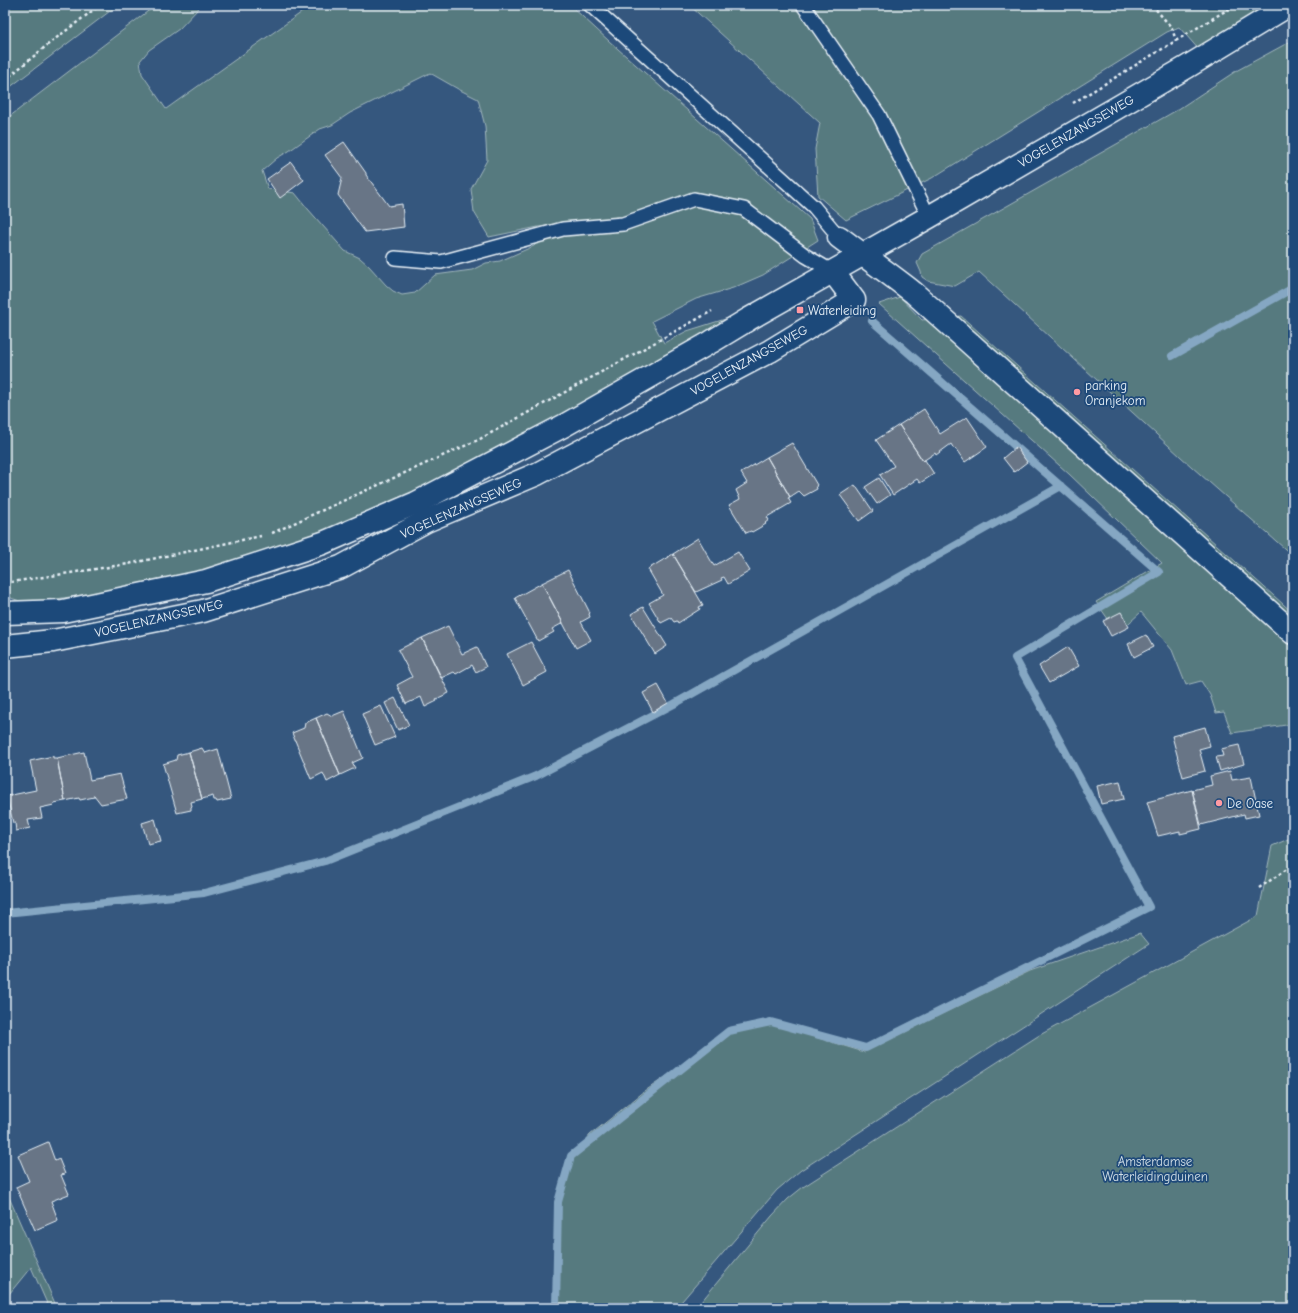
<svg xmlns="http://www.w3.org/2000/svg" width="1298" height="1313" font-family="'Comic Neue',sans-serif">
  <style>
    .green { fill: #577a7f; stroke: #a0b6bc; fill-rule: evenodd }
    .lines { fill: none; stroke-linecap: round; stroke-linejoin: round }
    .stream { stroke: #85a7c3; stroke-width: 8 }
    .building { fill: #677586; stroke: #e8f1f8 }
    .service-casing { stroke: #e8f1f8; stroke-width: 16 }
    .minor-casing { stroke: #e8f1f8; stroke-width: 25 }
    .secondary-casing { stroke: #e8f1f8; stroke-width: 25 }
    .path { stroke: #e8f1f8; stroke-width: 2.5; stroke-dasharray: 3 3; stroke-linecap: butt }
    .service { stroke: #1f4a7a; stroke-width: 13 }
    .minor { stroke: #1f4a7a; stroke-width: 22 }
    .secondary { stroke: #1f4a7a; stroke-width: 22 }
    .poi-dot { fill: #ff9aa2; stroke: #1f4a7a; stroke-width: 1.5 }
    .labels { text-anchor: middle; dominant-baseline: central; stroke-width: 3.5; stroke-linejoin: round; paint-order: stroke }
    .street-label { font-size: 13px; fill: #e8f1f8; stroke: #1f4a7a }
    .poi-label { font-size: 13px; fill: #e8f1f8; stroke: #1f4a7a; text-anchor: start }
    .park-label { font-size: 13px; fill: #d2dfe6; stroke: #1f4a7a }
  </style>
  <rect width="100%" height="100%" fill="#35577e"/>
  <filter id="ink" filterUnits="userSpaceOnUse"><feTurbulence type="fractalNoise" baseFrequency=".025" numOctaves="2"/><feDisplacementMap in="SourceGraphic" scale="8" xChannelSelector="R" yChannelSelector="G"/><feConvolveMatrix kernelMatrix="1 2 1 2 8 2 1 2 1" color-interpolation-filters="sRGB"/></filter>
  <g filter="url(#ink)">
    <path class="green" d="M5 5H118L5 91Z
      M156 5H200L198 9 179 29 149 50 140 61 142 74 166 109 312 5H570L609 41 810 219 818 240 763 275 733 288 696 299 652 321 664 343 687 331 741 314 565 413 428 489 321 532 280 546 250 563 107 592 26 603 5 596V120ZM430 73 458 89 478 99 485 126 487 160 471 189 474 212 489 237 538 227 555 225 534 246 500 261 486 263 472 270 435 275 415 293 402 295 393 291 386 285 369 266 360 258 345 251 308 209 295 193 268 189 262 171 277 158 289 151 320 129 332 125 350 113Z
      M689 5H1275L1200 51 1179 27 1167 32 932 178 846 220 818 196 815 149 820 123Z
      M1293 40V556L1192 467 979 272 955 286 928 281 922 277 921 272 917 263 922 254 1177 110 1236 71Z
      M900 297 922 320 961 316 1293 613V724L1232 733 1224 712 1216 713 1210 695 1201 681 1186 685 1172 650 1141 612 1118 633 1096 602 1162 563 1069 474 879 304Z
      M1293 837V1308H696L772 1216 788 1199 803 1187 1038 1036 1258 916 1272 846Z
      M1140 933 1149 944 801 1170 777 1190 676 1308H559L557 1264 559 1201 565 1169 590 1135 645 1091 738 1027 751 1023H769L864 1052 1030 971Z
      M5 1188 57 1308H49L31 1267 5 1299Z"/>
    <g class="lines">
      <path class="stream" d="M1172 356 1293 288
        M5 913 204 893 325 861 536 776 674 704 1061 486
        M556 1308 558 1202 571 1156 729 1031 771 1022 866 1048 1149 907 1015 658 1159 572 872 321"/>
    </g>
    <path class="building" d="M344 142 366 173V175L389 206 402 204 404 227 365 232 338 195 342 178 325 155Z
      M291 162 304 180 280 198 267 179Z
      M924 409 940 434 967 417 987 447 965 462 955 448 954 449 951 444 936 455 935 453 923 461 899 425Z
      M899 425 923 461 925 460 934 474 920 483 917 479 893 495 880 475 894 466 876 440Z
      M792 443 817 485 816 486 817 489 804 496 799 491 790 497 767 457Z
      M1016 447 1027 462 1014 472 1003 458Z
      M767 457 790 497 788 498 791 503 767 517 769 520 765 523 766 524 752 532 751 531 746 533 729 505 740 499 736 490 747 483 741 473Z
      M879 478 890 495 877 504 865 487Z
      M855 485 873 511 859 521 840 495Z
      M698 538 714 566 738 552 750 571 728 584 724 577 721 578 722 580 696 592 673 554Z
      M673 554 703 605 699 607 700 609 678 623 677 621 674 622 671 618 661 623 649 603 663 595 648 569Z
      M568 570 590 613 589 614 590 617 581 622 591 640 576 648 542 583Z
      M542 583 563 623 552 629 554 632 538 641 515 598Z
      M643 607 667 646 655 654 631 614Z
      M1121 612 1129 627 1111 636 1103 621Z
      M448 626 462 654 477 647 486 667 476 672 472 665 456 674 454 672 441 678 422 638Z
      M1146 635 1153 647 1134 657 1128 644Z
      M422 638 449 693 436 699 437 701 425 707 421 697 406 704 397 685 412 677 398 650Z
      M531 642 547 672 523 685 507 654Z
      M1068 647 1079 666 1049 683 1039 666Z
      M658 685 668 703 653 712 643 693Z
      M395 698 409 725 398 730 385 703Z
      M381 706 395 737 375 745 362 714Z
      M344 711 363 758 352 763 355 768 340 775 316 718 327 713 332 716Z
      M316 718 340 775 327 782 323 773 311 779 292 733 304 728 305 723Z
      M1205 727 1210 746 1199 749 1205 771 1183 777 1172 736Z
      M1239 745 1244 764 1220 771 1216 757 1223 756 1221 749Z
      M202 748 205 753 218 749 231 799 217 802 216 800H214L213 796 202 799 189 752Z
      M84 752 90 780 120 774 127 799 101 804 94 795V797L80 800 79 798 65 801 57 758Z
      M189 752 202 799 191 802 192 806 191 807V810L177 813 163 764 176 760 177 755Z
      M53 756V758H57L65 801 54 803V805L40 808 42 818 28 820 30 828 16 831 15 823H13L7 796 36 790 30 761Z
      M1230 771 1232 780 1251 777 1259 815 1245 818 1244 814 1201 825 1192 790 1212 785 1210 776Z
      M1120 781 1124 799 1101 804 1097 786Z
      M1192 790 1201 829 1180 834V831L1158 836 1147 802Z
      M155 819 161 841 148 844 142 823Z
      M48 1142 55 1161 59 1159 65 1174 61 1175 69 1194 51 1201 58 1220 35 1230 16 1187 29 1181 18 1155Z"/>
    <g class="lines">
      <defs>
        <path id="service" d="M590 5 814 207 839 237
          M803 5 879 115 929 217
          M395 258 441 262 563 229 623 224 694 199 744 209 806 256 833 272"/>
        <path id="minor" d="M839 237C864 256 890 274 914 293L1293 633
          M5 646 53 641 203 611 341 567 426 521 537 474 770 351 854 300 833 272"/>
        <path id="secondary" d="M5 613 63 611 206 581 323 543 416 503 565 425 711 342 749 319 929 217 1187 67 1289 5"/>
      </defs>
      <use href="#service" class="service-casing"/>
      <use href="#minor" class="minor-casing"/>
      <use href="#secondary" class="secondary-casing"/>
      <path class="path" d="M1152 5 1172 28 1176 41
        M5 80 51 42 100 5
        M1073 103 1235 5
        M272 533 480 439 712 311
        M5 583 128 564 261 536
        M1292 810 1293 812
        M1259 888 1293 865"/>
      <use href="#service" class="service"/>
      <use href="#minor" class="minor"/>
      <use href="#secondary" class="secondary"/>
    </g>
  </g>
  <g class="poi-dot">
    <rect x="796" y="306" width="8" height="8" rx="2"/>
    <circle cx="1077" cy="392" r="4"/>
    <circle cx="1219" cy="803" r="4"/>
  </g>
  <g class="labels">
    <g class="street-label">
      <text transform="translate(1076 131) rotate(-30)">VOGELENZANGSEWEG</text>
      <text transform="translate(749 360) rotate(-29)">VOGELENZANGSEWEG</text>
      <text transform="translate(461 508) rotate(-24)">VOGELENZANGSEWEG</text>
      <text transform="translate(159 618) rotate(-13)">VOGELENZANGSEWEG</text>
    </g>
    <g class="poi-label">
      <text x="808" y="310">Waterleiding</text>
      <text x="1085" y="385">parking<tspan x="1085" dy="15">Oranjekom</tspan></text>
      <text x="1227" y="803">De Oase</text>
    </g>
    <g class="park-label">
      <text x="1155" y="1161">Amsterdamse<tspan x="1155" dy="15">Waterleidingduinen</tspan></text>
    </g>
  </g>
  <rect width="1298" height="1313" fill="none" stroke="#1f4a7a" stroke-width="20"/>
  <rect x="10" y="10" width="1278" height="1293" fill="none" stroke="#e8f1f8" stroke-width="1.5" filter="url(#ink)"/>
</svg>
